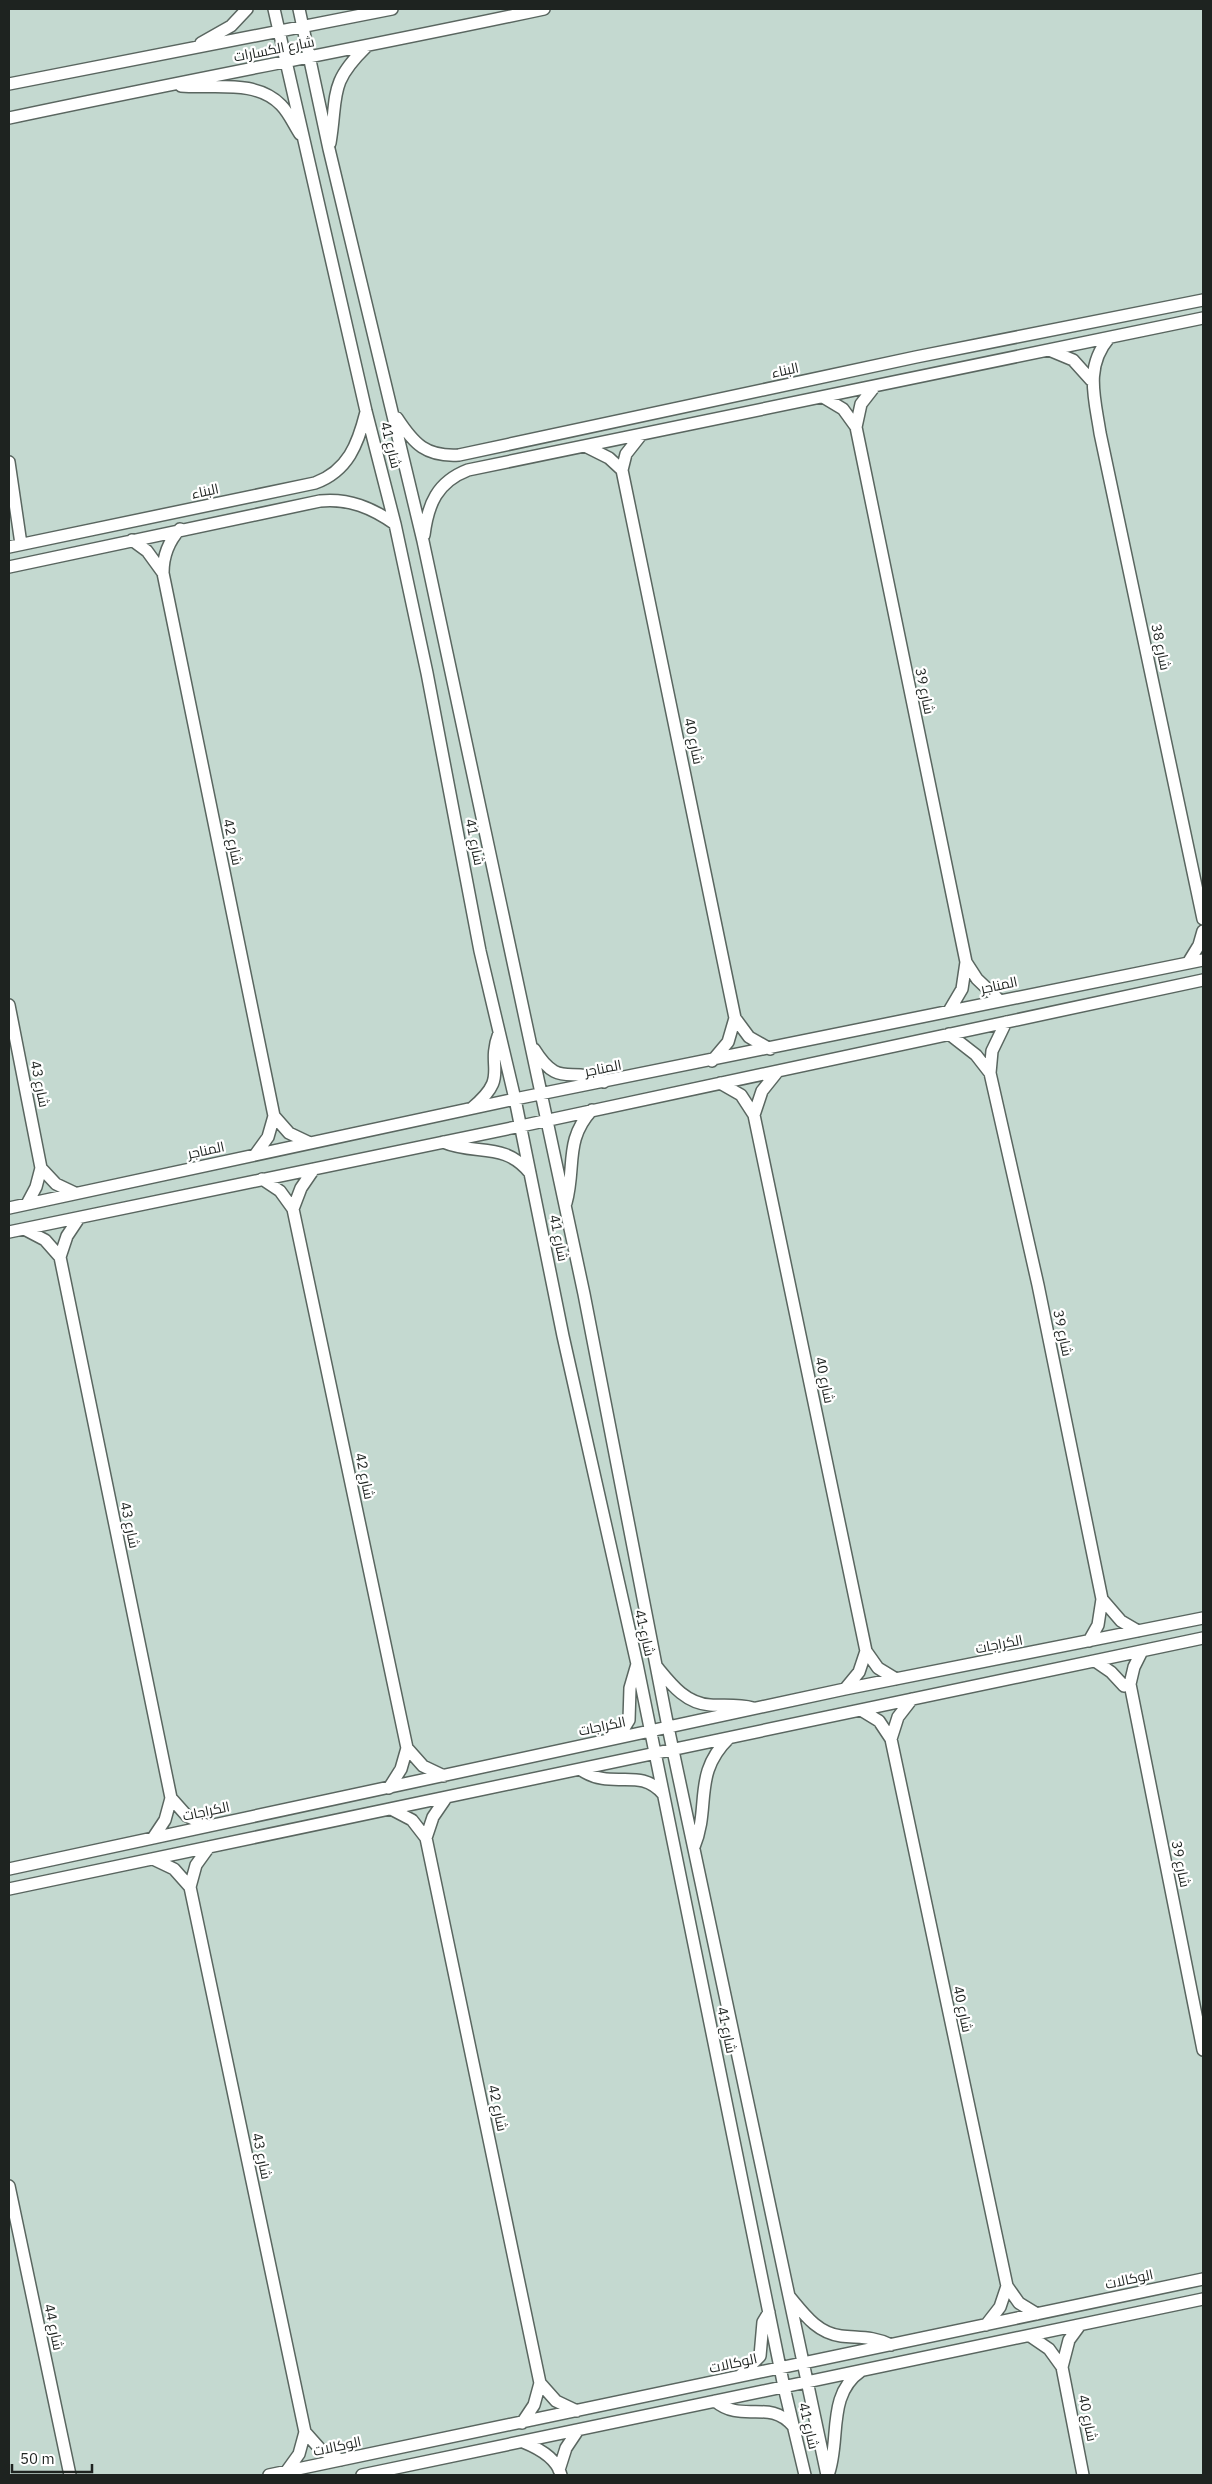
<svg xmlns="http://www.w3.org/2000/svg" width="1212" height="2484" font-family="'IBM Plex Sans',Cairo,sans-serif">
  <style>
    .built { fill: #c4d9d0 }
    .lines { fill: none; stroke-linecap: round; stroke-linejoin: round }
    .minor-casing { stroke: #5a6660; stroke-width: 14 }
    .minor { stroke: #fff; stroke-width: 11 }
    .labels { text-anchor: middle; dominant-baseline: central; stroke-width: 4.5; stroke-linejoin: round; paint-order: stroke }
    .street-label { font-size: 14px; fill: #1e2320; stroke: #fff }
  </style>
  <rect width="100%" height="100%" fill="#d8e6df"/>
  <path class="built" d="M9 9H1203V2475H9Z"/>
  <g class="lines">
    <defs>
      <path id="minor" d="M274 9 366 411 395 524 427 673 480 951 515 1099 563 1336 637 1664 784 2387 805 2475
        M299 9 329 149 423 541 584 1294 668 1727 827 2475
        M201 43 231 26 247 9
        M9 84 392 9
        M181 86C214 89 256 79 281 105 289 113 294 125 300 134
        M9 118C187 80 366 47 544 9
        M330 143C338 95 328 84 366 47
        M1109 338C1084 367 1095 399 1100 433L1203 919
        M1049 350 1073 360 1091 380
        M875 386 861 404 856 427 966 962 962 989 949 1011
        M823 397 843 409 856 427
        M397 418C414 444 426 457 459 455L916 357 1203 300
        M641 435 626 454 622 470 735 1018 749 1037 770 1049
        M585 446 609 458 622 470
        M9 462 21 544
        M180 529C168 542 163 556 163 573L274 1116 268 1137 255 1155
        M424 535C428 504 437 482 468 470L1203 318
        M132 540 147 551 163 573
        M9 547 315 483C348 471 358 444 366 412
        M9 567 320 501C349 498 372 508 395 524
        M966 962 977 979 999 1000
        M1188 963 1199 945 1203 931
        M9 1005 41 1168 36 1187 27 1204
        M1006 1022 992 1051 990 1073 1038 1285 1102 1599 1098 1625 1089 1641
        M949 1034 976 1055 990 1073
        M534 1049C560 1091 570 1064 604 1082
        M712 1061 728 1042 735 1018
        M720 1083 741 1095 754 1115 866 1651 878 1668 896 1679
        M472 1108C511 1075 485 1070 499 1033
        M754 1115 762 1091 778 1071
        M274 1116 289 1133 310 1143
        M443 1142C476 1156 504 1141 530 1173
        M41 1168 56 1184 75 1193
        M262 1179 280 1191 293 1209 407 1748 401 1769 389 1788
        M566 1203C576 1167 564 1140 592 1110
        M9 1208 515 1099 1203 960
        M293 1209 301 1188 314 1169
        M79 1218 67 1236 60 1257 171 1798 165 1820 153 1838
        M24 1229 45 1240 60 1257
        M9 1232 521 1126 1203 980
        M1102 1599 1121 1621 1138 1631
        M1142 1651 1134 1667 1130 1684 1203 2050
        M1095 1661 1111 1672 1124 1686 1130 1684
        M657 1667C671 1684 685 1703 710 1705 725 1706 738 1704 753 1708
        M845 1689 859 1672 866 1651
        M861 1710 879 1721 891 1739 1007 2286 1019 2303 1037 2314
        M611 1738 624 1728 629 1720 630 1688 637 1664
        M891 1739 898 1717 912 1699
        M407 1748 423 1766 444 1776
        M581 1770C613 1791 639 1766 663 1794
        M171 1798 187 1816 208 1826
        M391 1809 412 1820 426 1838 540 2383 534 2405 522 2423
        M426 1838 433 1817 446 1798
        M209 1847 196 1865 190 1887 305 2432 299 2454 286 2472
        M694 1847C711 1806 692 1774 729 1738
        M153 1859 174 1869 190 1887
        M9 1869 845 1689 1203 1618
        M9 1889 1203 1638
        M9 2186 70 2475
        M789 2296C804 2314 817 2333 841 2336 859 2338 873 2336 891 2345
        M986 2325 1000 2307 1007 2286
        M1080 2325 1069 2340 1062 2367 1083 2475
        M1030 2336 1049 2349 1062 2367
        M741 2375 760 2356 763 2322 769 2312
        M540 2383 556 2401 577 2411
        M715 2401C742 2424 769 2398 793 2426
        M305 2432 321 2450 341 2460
        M523 2442C538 2448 557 2458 561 2475
        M559 2470 566 2448 578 2430
        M269 2475 1203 2279
        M362 2475 1203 2299
        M828 2475C841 2441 826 2395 861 2371"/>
    </defs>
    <use href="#minor" class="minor-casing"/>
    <use href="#minor" class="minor"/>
  </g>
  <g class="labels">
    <g class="street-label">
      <text transform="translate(274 49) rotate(-11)">شارع الكسارات</text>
      <text transform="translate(785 370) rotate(-12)">البناء</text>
      <text transform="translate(391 445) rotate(76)">شارع 41</text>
      <text transform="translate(205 491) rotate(-12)">البناء</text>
      <text transform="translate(1161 647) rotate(78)">شارع 38</text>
      <text transform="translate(925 691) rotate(78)">شارع 39</text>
      <text transform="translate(694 741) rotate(78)">شارع 40</text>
      <text transform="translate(233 842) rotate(78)">شارع 42</text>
      <text transform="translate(475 842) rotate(79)">شارع 41</text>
      <text transform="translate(999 985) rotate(-12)">المناجر</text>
      <text transform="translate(603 1068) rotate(-11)">المناجر</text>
      <text transform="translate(40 1084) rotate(79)">شارع 43</text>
      <text transform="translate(206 1150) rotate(-12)">المناجر</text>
      <text transform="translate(559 1238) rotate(79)">شارع 41</text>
      <text transform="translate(1063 1333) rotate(78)">شارع 39</text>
      <text transform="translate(825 1380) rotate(78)">شارع 40</text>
      <text transform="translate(365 1476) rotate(78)">شارع 42</text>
      <text transform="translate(130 1525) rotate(78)">شارع 43</text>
      <text transform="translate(645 1633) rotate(77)">شارع 41</text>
      <text transform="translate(999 1644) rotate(-11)">الكراجات</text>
      <text transform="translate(602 1726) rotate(-12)">الكراجات</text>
      <text transform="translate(206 1811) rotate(-12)">الكراجات</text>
      <text transform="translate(1181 1864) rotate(79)">شارع 39</text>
      <text transform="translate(963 2009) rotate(78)">شارع 40</text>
      <text transform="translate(727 2030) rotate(78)">شارع 41</text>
      <text transform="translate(498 2108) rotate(78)">شارع 42</text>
      <text transform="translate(262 2156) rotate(78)">شارع 43</text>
      <text transform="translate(1129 2279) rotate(-12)">الوكالات</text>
      <text transform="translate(54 2327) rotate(78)">شارع 44</text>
      <text transform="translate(733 2363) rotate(-12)">الوكالات</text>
      <text transform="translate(1088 2418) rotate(79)">شارع 40</text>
      <text transform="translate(809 2426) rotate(77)">شارع 41</text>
      <text transform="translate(337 2446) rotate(-12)">الوكالات</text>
    </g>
  </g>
  <rect width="1212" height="2484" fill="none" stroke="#1e2320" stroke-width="20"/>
  <path d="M12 2464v8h80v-8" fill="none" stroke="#1e2320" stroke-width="2.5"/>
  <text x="20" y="2464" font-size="15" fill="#1e2320" stroke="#ffffff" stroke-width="4" paint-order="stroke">50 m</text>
</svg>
